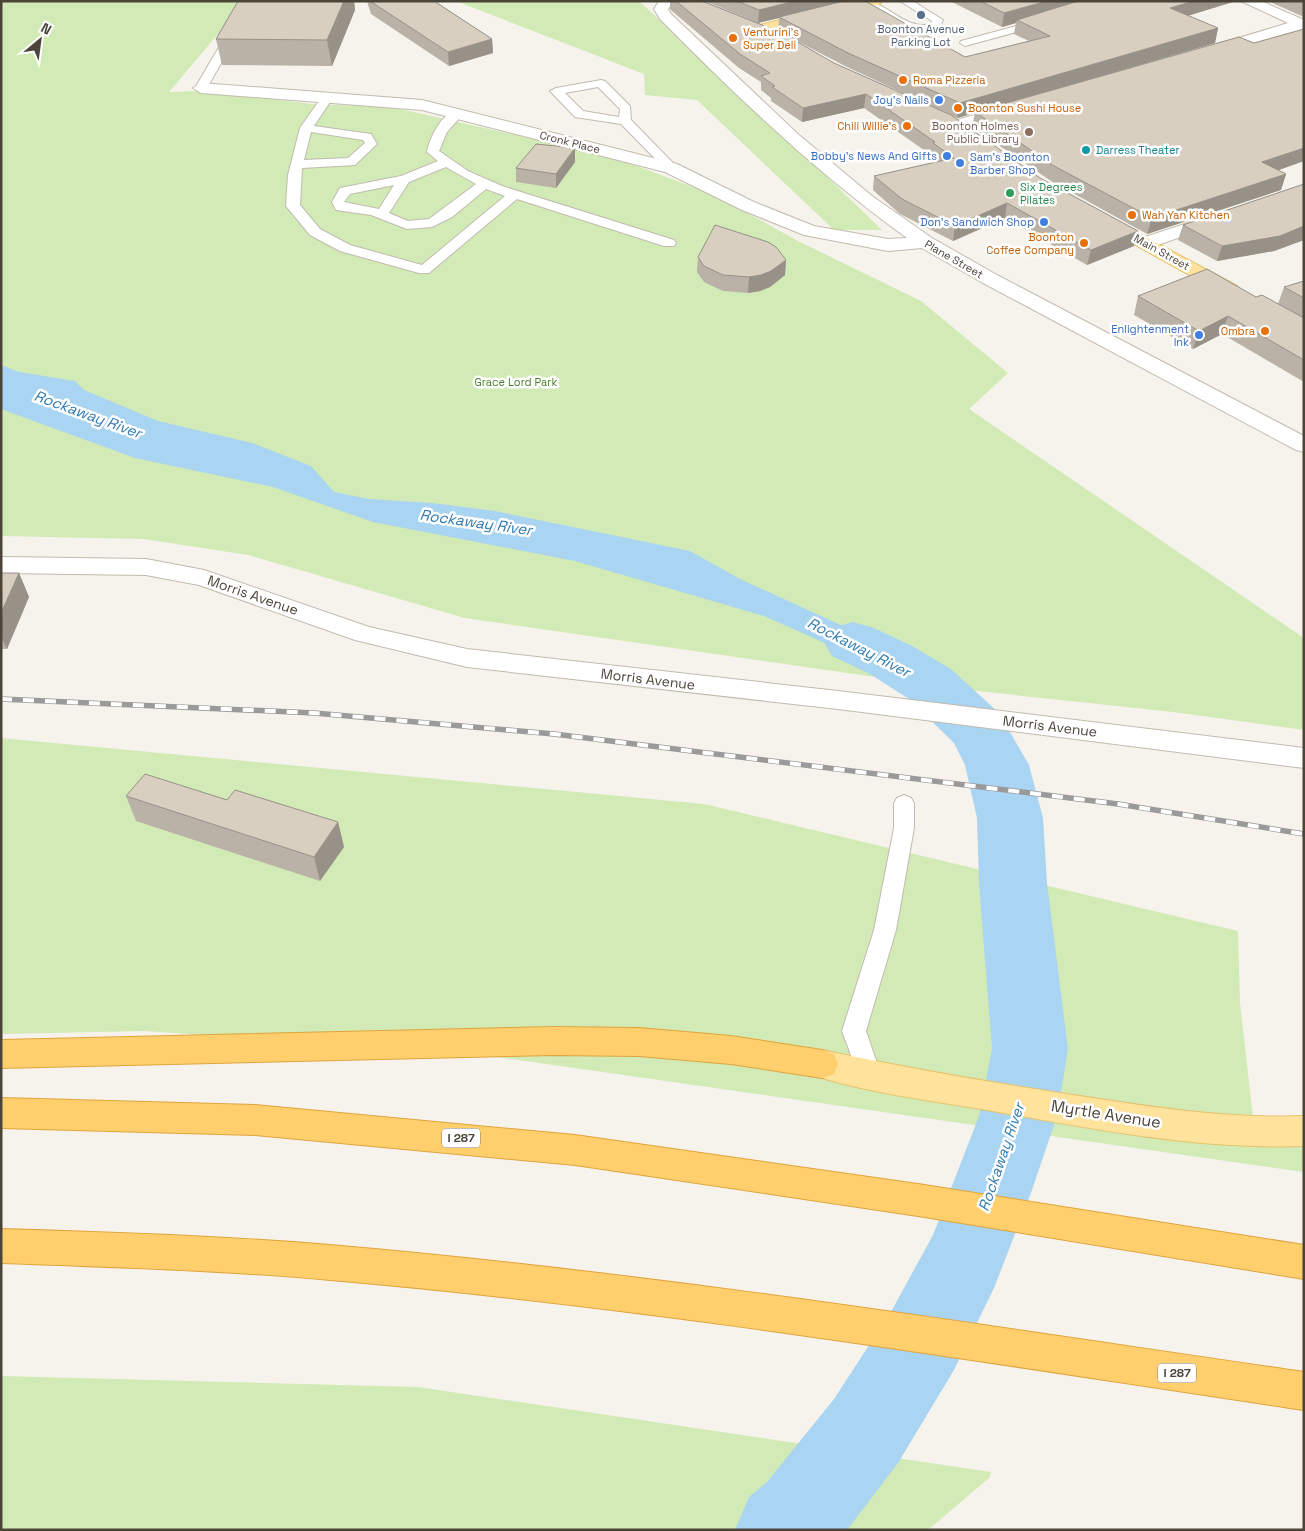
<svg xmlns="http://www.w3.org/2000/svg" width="1305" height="1531" font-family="'Space Grotesk',sans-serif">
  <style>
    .green { fill: #d2eab5 }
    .water { fill: #a9d4f2 }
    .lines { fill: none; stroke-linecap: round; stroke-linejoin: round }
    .river { fill: #a9d4f2; fill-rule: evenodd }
    .lane-casing { stroke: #c2bbae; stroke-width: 2 }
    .street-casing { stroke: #c2bbae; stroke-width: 2 }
    .primary-casing { stroke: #e6c16a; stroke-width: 2 }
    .highway-casing { stroke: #e0a43c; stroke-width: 2 }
    .lane { fill: #fff; fill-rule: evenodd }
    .street { fill: #fff; fill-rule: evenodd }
    .primary { fill: #ffe39c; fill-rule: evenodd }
    .highway { fill: #ffcf6e; fill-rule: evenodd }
    .rail-casing { stroke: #9a9a9a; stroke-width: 5.5 }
    .rail { stroke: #fff; stroke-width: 4; stroke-dasharray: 11; stroke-linecap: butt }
    .wall { fill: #bab2a6 }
    .shaded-wall { fill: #979187 }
    .building { fill: #d8cfc1; stroke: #979187 }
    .service-dot { fill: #5c6f8a; stroke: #fff; stroke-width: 2 }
    .food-dot { fill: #e8710a; stroke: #fff; stroke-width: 2 }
    .shop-dot { fill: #3f7fe0; stroke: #fff; stroke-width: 2 }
    .education-dot { fill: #8d6e63; stroke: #fff; stroke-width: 2 }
    .culture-dot { fill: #0f9aa8; stroke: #fff; stroke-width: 2 }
    .leisure-dot { fill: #2e9e5b; stroke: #fff; stroke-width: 2 }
    .labels { text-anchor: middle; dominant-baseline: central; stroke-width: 5; stroke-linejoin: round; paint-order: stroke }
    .far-service-label { font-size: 11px; fill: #4e5e75; stroke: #fff }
    .far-food-label { font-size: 11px; fill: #c56008; stroke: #fff; text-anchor: start }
    .far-shop-label { font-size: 11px; fill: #366cbe; stroke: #fff; text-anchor: end }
    .far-education-label { font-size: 11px; fill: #785e54; stroke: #fff; text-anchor: end }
    .far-street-label { font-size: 11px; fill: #4b4439; stroke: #fff }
    .far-culture-label { font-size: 11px; fill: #0d838f; stroke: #fff; text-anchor: start }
    .far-leisure-label { font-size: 11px; fill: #27864d; stroke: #fff; text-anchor: start }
    .far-park-label { font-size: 11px; fill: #4a7f2a; stroke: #fff }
    .shield { fill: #fff; stroke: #817c74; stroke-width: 1 }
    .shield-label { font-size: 12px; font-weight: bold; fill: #4b4439 }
    .street-label { font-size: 14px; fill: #4b4439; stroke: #fff }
    .water-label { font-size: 15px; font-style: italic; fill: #2e7ab2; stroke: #fff }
    .near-street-label { font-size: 16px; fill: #4b4439; stroke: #fff }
  </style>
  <rect width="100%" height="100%" fill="#f6f3ec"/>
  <path class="green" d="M1 1H246L169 92 198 91 313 104 391 107 610 156 717 196 798 241 921 301 1008 373 969 409 1304 638V730L1173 712 959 689 465 618 248 555 144 539 1 536Z
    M456 1H639L752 104 882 230H834L697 100 645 95 644 74Z
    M1 738 704 804 1238 931 1240 1003 1255 1135 1304 1136V1172L484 1055 145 1031 1 1034Z
    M1 1376 418 1387 991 1472 989 1478 928 1530H1Z"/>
  <path class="water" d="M1 365 19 372 75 381 84 390 158 421 252 443 311 466 334 492 369 499 432 503 495 511 690 551 738 578 878 642 959 689 883 678 845 652 764 616 575 561 373 522 273 487 135 458 1 409Z"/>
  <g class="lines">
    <path class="river" d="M853 622 874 628 912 646 951 669 999 713 1029 765 1043 818 1047 883 1068 1049 1057 1116 1032 1190 994 1288 954 1370 898 1463 847 1530H735L749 1497 767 1482 834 1399 892 1310 933 1235 979 1116 992 1049 979 883 977 818 965 765 954 743 909 699 870 674 832 656 824 642 832 628Z"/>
    <defs>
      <path id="lane" d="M246 1H256L207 88 205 90H197L195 88Z
        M863 1C887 1 905 31 931 24L932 21 900 1H913L943 20 940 28C911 36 888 19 863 5Z
        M1042 19 1047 22 1046 24 965 46 960 43 961 41Z
        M601 80 605 81 630 106 631 120 675 165 677 168 675 171H667L621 124 575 117 550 91 556 88ZM598 87 620 109 619 117 583 111 565 93Z
        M328 93 334 96 314 126 371 134 377 144 355 165 302 168 300 205 320 229 350 245 422 265 505 196 486 189 452 217 432 227 407 229 371 215 336 210 332 202 340 188 401 176 438 161 427 152C430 137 441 114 457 110L463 114 447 132 439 151 468 171 502 186 674 240 676 243 674 246H664L517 199 429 273H419L340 251 310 235 286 206 288 175 300 128 324 94ZM311 132 363 140 365 143 348 158 304 160ZM446 167 476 184 429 219 408 221 389 213 409 182ZM394 185 379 209 344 202 350 194Z
        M904 795 911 798 914 803V828L896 930 866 1031 881 1075 877 1082 869 1085 861 1082 842 1031 874 930 894 828V803L897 798Z"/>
      <path id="street" d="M659 1H674L668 9 671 14 799 135 872 196 932 238 997 275 1304 436V452L1296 450 983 283 922 248 888 251 804 235 742 210 665 172 422 110 201 93 193 88 201 83 422 100 677 164 754 202 814 226 888 239 907 238C817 173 738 98 660 19L654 9Z
        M1241 1H1261L1304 20V29L1216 54H1206L1203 51 1206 48 1288 23Z
        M1009 105 1017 110 1015 113 956 130 950 128 948 125 950 122Z
        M1215 214 1221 215 1224 219 1221 223 1146 249 1139 247 1137 243 1139 239Z
        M1 557 146 559 204 570 369 627 467 649 838 691 1304 748V768L838 709 467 667 355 640 199 585 146 575 1 573Z"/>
      <path id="primary" d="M856 1H882L880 4 757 34 750 30 752 27Z
        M1104 215 1237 286 1240 290 1237 294H1223L1098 224 1095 220 1098 216Z
        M822 1050C905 1068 989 1082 1073 1095 1150 1107 1226 1119 1304 1116V1146C1196 1150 1087 1128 981 1109 927 1100 862 1092 810 1074L806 1064 810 1054Z"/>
      <path id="highway" d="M553 1027 639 1028 731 1036 822 1050 834 1054 838 1064 834 1074 822 1078 731 1064 639 1056 553 1055 1 1068V1040Z
        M1 1098 255 1105 575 1135 918 1184 1304 1245V1279L918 1216 575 1165 255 1135 1 1128Z
        M1 1229C111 1232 221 1236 330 1245 656 1273 980 1325 1304 1372V1410C980 1362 657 1308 330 1280 221 1270 111 1267 1 1263Z"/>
    </defs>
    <use href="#lane" class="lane-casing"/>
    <use href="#street" class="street-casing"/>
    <use href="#primary" class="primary-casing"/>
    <use href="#highway" class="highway-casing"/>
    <use href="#lane" class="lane"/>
    <use href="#street" class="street"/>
    <use href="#primary" class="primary"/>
    <use href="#highway" class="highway"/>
    <defs>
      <path id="rail" d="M1 699 314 713 554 734 1118 804 1304 834"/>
    </defs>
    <use href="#rail" class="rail-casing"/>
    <use href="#rail" class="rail"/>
  </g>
  <path class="wall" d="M238 1H354L355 10 332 66 222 65 216 39Z
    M367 1H434L492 39 493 53 449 66 371 14Z
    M670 1H702L778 31 779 18 758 23 705 1H842L965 57 1029 41 1014 34 1016 23 1002 27 950 1H1236L1188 16 1218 28 1215 43 1083 81 1304 161 1278 170 1286 174 1281 190 1147 234 1051 181 972 127 975 113 957 118 847 67 791 38 1134 246 1087 265 1005 218 953 241 900 214 873 190 874 176 937 162 931 157V155L864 108 802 122 771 101V98L761 90V82L739 68 672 11 670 9Z
    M1268 1H1304V17Z
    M575 148V162L556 188 516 182V168Z
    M1304 184V240L1274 251 1217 261 1178 240 1183 225Z
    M698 257 786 260 785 275 770 287 760 291 748 293 723 291 704 282 697 272Z
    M1304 281V382L1222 334 1193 349 1134 315 1138 296 1256 297 1278 304 1284 287Z
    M1 573H19L29 597 7 649H1Z
    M126 796 338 822 344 847 320 881 136 821Z"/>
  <path class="shaded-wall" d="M344 1H354L355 10 332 66 327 40Z
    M795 1H842L841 3 779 17V18L758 23 759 10Z
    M1047 1H1093L1017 20 1016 23 1002 27 1004 13Z
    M1194 1H1236L1167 22 1170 8Z
    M1218 28 1215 43 957 118 960 103Z
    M492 39 493 53 449 66 448 52Z
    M866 94 864 108 802 122 803 108Z
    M575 148V162L556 188V174Z
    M1304 148V161L1257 178 1262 162Z
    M1286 174 1281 190 1147 234 1152 218Z
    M1007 203 1005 218 953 241 955 226Z
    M1304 226V240L1274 251 1217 261 1222 246Z
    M1138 231 1134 246 1087 265 1091 250Z
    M786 260 785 275 770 287 760 291 748 293 749 277Z
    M1228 316 1222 334 1193 349 1199 331Z
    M19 573 29 597 7 649 1 636V613Z
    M338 822 344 847 320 881 314 857Z"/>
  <path class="building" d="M238 1H344L327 40 216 39Z
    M370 1H434L492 39 448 52Z
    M676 1H702L782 33 834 63 951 115 1040 178 1138 231 1091 250 1007 203 955 226 902 199 874 176 954 158 933 143 935 142 866 94 803 108 772 87 775 86 761 76 770 73 740 54Z
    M737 1H795L759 10Z
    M844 1H865L965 57 1050 36 1017 20 1078 1H1194L1170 8 1218 28 960 103 848 53 779 17Z
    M980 1H1047L1004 13Z
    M1304 29V148L1262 162 1286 174 1152 218 1054 166 975 112 1239 37 1254 43Z
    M536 144 575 148 556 174 516 168Z
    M1304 184V226L1280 236 1222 246 1183 225Z
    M715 225 768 242 776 247 786 260 771 271 761 275 749 277 723 275 704 266 698 257Z
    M1207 269 1256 297 1262 295 1304 318V360L1228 316 1199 331 1138 296Z
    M1304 281V298L1284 287Z
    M1 573H19L1 613Z
    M145 774 227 800 235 790 338 822 314 857 126 796Z"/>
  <circle class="service-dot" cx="921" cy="15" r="5"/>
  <g class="food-dot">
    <circle cx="733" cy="38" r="5"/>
    <circle cx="903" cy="80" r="5"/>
    <circle cx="958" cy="108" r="5"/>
    <circle cx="907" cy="126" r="5"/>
    <circle cx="1132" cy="215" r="5"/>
    <circle cx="1084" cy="243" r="5"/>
    <circle cx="1265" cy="331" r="5"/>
  </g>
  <g class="shop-dot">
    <circle cx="939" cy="100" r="5"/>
    <circle cx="947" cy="156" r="5"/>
    <circle cx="960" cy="163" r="5"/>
    <circle cx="1044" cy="222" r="5"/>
    <circle cx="1199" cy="335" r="5"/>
  </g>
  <circle class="education-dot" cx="1029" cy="132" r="5"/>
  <circle class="culture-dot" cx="1086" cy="150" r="5"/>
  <circle class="leisure-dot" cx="1010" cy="193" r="5"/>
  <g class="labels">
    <g class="far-service-label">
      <text x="921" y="29">Boonton Avenue<tspan x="921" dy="13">Parking Lot</tspan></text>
    </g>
    <g class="far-food-label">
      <text x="743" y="32">Venturini's<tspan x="743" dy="13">Super Deli</tspan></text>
      <text x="913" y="80">Roma Pizzeria</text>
      <text x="968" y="108">Boonton Sushi House</text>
      <text x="897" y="126" text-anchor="end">Chili Willie's</text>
      <text x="1142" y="215">Wah Yan Kitchen</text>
      <text x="1074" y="237" text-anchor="end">Boonton<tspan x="1074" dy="13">Coffee Company</tspan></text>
      <text x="1255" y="331" text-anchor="end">Ombra</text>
    </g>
    <g class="far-shop-label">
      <text x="929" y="100">Joy’s Nails</text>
      <text x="937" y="156">Bobby’s News And Gifts</text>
      <text x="970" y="157" text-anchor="start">Sam’s Boonton<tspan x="970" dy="13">Barber Shop</tspan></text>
      <text x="1034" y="222">Don’s Sandwich Shop</text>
      <text x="1189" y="329">Enlightenment<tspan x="1189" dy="13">Ink</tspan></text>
    </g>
    <g class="far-education-label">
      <text x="1019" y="126">Boonton Holmes<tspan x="1019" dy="13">Public Library</tspan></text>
    </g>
    <g class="far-street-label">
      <text transform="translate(570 142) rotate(14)">Cronk Place</text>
      <text transform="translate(1162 252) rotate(29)">Main Street</text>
      <text transform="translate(954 259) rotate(30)">Plane Street</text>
    </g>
    <g class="far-culture-label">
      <text x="1096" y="150">Darress Theater</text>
    </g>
    <g class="far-leisure-label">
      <text x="1020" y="187">Six Degrees<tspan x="1020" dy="13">Pilates</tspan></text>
    </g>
    <g class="far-park-label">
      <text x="516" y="382">Grace Lord Park</text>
    </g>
    <g class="shield">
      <rect x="442" y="1128.5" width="38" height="19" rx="4"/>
      <rect x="1158" y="1363.5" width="38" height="19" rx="4"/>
    </g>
    <g class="shield-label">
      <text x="461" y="1138">I 287</text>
      <text x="1177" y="1373">I 287</text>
    </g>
    <g class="street-label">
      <text transform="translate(253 595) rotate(19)">Morris Avenue</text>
      <text transform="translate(648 679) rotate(7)">Morris Avenue</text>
      <text transform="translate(1050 726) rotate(7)">Morris Avenue</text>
    </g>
    <g class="water-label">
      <text transform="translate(88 414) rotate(20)">Rockaway River</text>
      <text transform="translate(476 522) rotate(8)">Rockaway River</text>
      <text transform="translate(859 647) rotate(27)">Rockaway River</text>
      <text transform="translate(1001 1157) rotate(-71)">Rockaway River</text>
    </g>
    <g class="near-street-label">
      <text transform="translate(1106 1114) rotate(9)">Myrtle Avenue</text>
    </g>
  </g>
  <rect width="1305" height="1531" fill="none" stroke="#4b4439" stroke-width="5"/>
  <g transform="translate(40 40) rotate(29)" stroke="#ffffff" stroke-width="4" paint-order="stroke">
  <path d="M0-4L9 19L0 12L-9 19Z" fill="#4b4439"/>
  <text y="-8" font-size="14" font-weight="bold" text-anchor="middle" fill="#4b4439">N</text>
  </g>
</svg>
